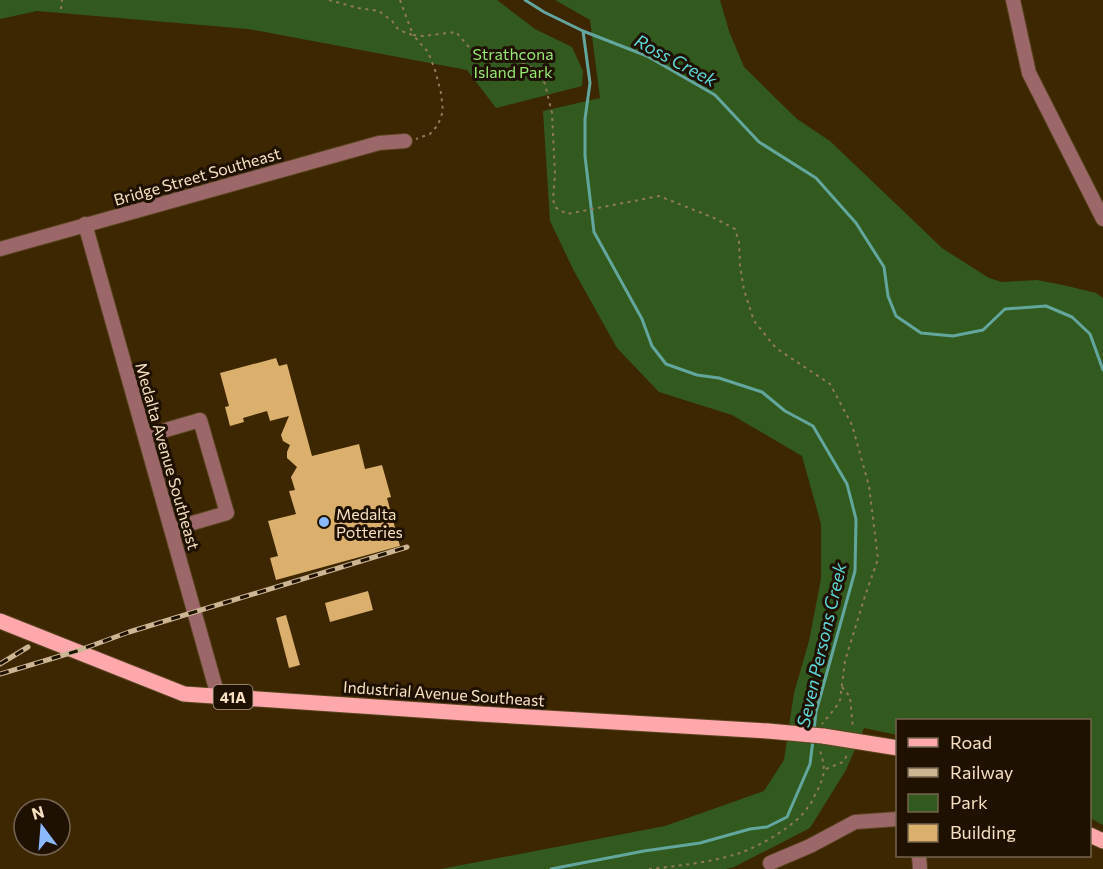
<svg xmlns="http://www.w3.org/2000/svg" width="1103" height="869" font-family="Commissioner,sans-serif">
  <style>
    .green { fill: #325a1e }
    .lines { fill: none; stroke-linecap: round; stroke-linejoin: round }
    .stream { stroke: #63a69d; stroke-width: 3 }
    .building { fill: #dbaf6c }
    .minor-casing { stroke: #5a4520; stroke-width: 16 }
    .major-casing { stroke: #5a4520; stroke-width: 17 }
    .path { stroke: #907a56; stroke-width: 2; stroke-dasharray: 3 4.5; stroke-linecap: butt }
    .minor { stroke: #9b6769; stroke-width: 14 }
    .major { stroke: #fea8ac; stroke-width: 15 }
    .rail-casing { stroke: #cbb593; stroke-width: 5 }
    .rail { stroke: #1e1100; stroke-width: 3; stroke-dasharray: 9; stroke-linecap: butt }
    .major-bridge-casing { stroke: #5a4520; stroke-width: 17; stroke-linecap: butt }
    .major-bridge { stroke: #fea8ac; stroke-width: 15 }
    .poi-dot { fill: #8abafc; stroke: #1e1100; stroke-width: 2 }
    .labels { text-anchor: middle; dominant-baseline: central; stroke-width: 6; stroke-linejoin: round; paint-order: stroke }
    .shield { fill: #1e1100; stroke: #b6a386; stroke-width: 1.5 }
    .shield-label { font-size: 15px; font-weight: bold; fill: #f7e1c0 }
    .park-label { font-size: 16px; fill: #95ea6e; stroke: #1e1100 }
    .street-label { font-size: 16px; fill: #f7e1c0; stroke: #1e1100 }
    .poi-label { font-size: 16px; fill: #f7e1c0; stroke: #1e1100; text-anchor: start }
    .water-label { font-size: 18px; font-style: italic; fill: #5ed7da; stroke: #1e1100 }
  </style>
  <rect width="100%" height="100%" fill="#3c2701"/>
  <path class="green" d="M0 0H497L535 29 572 47 583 71 582 86 496 108 467 70 248 29 37 11 0 19Z
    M555 0H720L729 31 744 67 797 119 830 141 942 248 989 278 1002 282 1037 280 1063 285 1096 293 1103 298V825L1090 818V720H898L897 735 864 728 846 770 810 828 734 867 726 869H441L665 826 764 791 784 760 794 693 809 641 821 579V524L802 456 732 415 659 392 617 348 574 271 550 221 543 111 600 98 590 20Z"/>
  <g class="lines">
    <path class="stream" d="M525 0 544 12 583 31 647 56 715 95 759 142 816 178 856 223 884 267 888 296 896 316 921 333 953 336 983 330 1005 309 1046 306 1072 317 1090 334 1103 370
      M583 31 590 83 585 119V156L594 232 642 319 652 346 666 364 697 375 719 378 762 392 785 411 813 426 847 484 856 519 855 571 816 712 814 730
      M551 869 644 851 700 843 750 829 767 827 787 817 810 764 813 740"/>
  </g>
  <path class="building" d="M276 358 279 366 287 364 312 456 359 444 365 469 382 465 391 497 387 498 400 546 276 580 270 558 278 556 268 521 296 514 289 491 295 490 291 477 297 467 287 458V452L290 445 283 441 281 435 289 416 270 421 267 411 243 418 244 422 230 426 225 407 229 406 220 373Z
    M368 591 373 610 330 622 325 603Z
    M286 615 300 665 289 668 276 618Z"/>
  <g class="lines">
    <defs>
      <path id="minor" d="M1013 0 1029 73 1103 219
        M85 224 218 696
        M0 249 379 143 405 141
        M145 436 200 420 227 513 172 529
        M919 856 920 869
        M770 863 810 846 855 822 898 819"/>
      <path id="major" d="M0 621 184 694 480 714 768 731
        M823 736 898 748
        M1090 835 1103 841"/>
    </defs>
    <use href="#minor" class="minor-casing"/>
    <use href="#major" class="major-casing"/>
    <path class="path" d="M329 0 358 8 379 11 392 21 398 29 406 33 413 35 428 52 435 70 441 93 443 111 438 125 430 134 416 139
      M400 0 413 35 423 36 456 32 474 53 495 58 518 61 537 70 545 84 552 113 555 175 553 199 555 207 567 214 659 196 714 218 735 229 739 242 740 266 744 290 754 321 776 348 830 384 852 425 869 486 878 559 865 596 845 661 840 700 836 707 822 724
      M61 9 62 0
      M842 687 850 697 853 729
      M826 769 843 762 849 752
      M649 869C678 866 713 862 740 853 760 846 797 825 808 807 811 804 813 799 815 795 826 774 826 769 819 747"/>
    <use href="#minor" class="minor"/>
    <use href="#major" class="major"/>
    <defs>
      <path id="rail" d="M0 664 28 647
        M0 674 77 651 129 632 407 547"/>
    </defs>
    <use href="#rail" class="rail-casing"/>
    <use href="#rail" class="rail"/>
    <defs>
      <path id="major-bridge" d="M768 731 823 736"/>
    </defs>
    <use href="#major-bridge" class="major-bridge-casing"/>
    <use href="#major-bridge" class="major-bridge"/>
  </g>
  <circle class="poi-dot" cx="324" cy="522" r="6"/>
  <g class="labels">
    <rect class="shield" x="213.5" y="685" width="39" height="24" rx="4.5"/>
    <g class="shield-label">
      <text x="233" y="697">41A</text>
    </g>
    <g class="park-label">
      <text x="513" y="53">Strathcona<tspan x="513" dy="18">Island Park</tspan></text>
    </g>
    <g class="street-label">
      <text transform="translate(197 176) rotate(-16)">Bridge Street Southeast</text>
      <text transform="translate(168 456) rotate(74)">Medalta Avenue Southeast</text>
      <text transform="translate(444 693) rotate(4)">Industrial Avenue Southeast</text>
    </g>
    <g class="poi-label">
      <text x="336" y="513">Medalta<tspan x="336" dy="18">Potteries</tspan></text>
    </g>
    <g class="water-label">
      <text transform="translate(676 60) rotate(28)">Ross Creek</text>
      <text transform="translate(821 645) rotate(-77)">Seven Persons Creek</text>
    </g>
  </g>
  <rect x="896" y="719" width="195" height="138" fill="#1e1100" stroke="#75644d" stroke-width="1.5"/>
  <rect x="908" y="738" width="30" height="9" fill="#fea8ac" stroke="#75644d" stroke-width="1.5"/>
  <text x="950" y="749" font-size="18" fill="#f7e1c0">Road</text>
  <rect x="908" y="768" width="30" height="9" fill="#cbb593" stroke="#75644d" stroke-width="1.5"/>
  <text x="950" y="779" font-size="18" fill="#f7e1c0">Railway</text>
  <rect x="908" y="794" width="30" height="18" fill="#325a1e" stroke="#75644d" stroke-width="1.5"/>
  <text x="950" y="809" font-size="18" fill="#f7e1c0">Park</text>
  <rect x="908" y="824" width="30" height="18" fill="#dbaf6c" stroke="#75644d" stroke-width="1.5"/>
  <text x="950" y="839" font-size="18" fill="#f7e1c0">Building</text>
  <g transform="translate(42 827) rotate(344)"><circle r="28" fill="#1e1100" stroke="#75644d" stroke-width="1.5"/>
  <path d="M0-4.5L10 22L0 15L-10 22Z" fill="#8abafc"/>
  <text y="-9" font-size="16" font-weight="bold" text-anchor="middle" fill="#f7e1c0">N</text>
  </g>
</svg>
